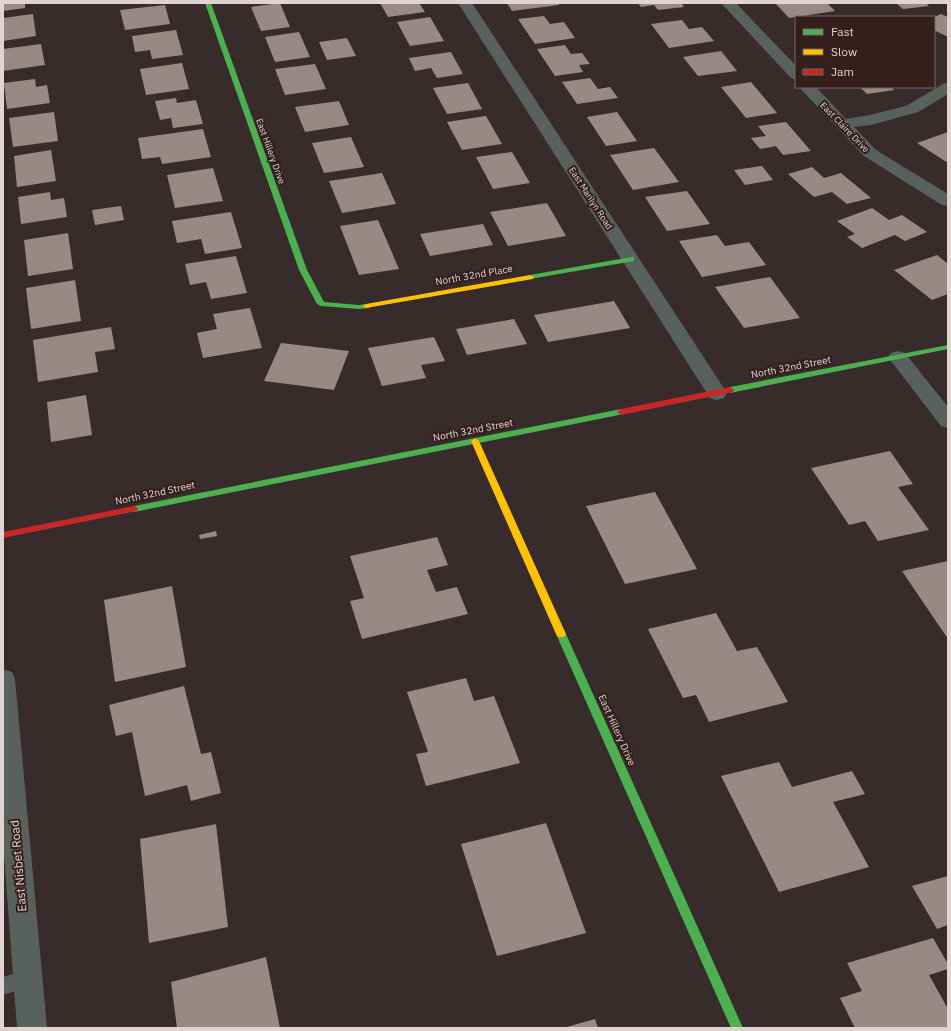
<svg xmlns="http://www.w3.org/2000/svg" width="951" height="1031" font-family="'IBM Plex Sans',sans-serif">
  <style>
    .building { fill: #998986 }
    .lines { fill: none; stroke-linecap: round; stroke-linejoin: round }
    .lane { fill: #59615f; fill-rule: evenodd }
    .street { fill: #59615f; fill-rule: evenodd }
    .fast { fill: #4caf50; fill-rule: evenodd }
    .slow { fill: #ffc107; fill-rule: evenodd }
    .jam { fill: #c62828; fill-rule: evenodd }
    .labels { text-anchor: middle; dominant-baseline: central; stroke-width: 4; stroke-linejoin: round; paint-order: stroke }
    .far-street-label { font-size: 9px; fill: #e1d3d1; stroke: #331f1c }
    .street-label { font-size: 10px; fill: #e1d3d1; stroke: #331f1c }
    .near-street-label { font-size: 12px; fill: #e1d3d1; stroke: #331f1c }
  </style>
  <rect width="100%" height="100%" fill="#372c2b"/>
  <path class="building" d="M3 3H25V8L3 11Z
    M280 3 290 27 261 31 251 7Z
    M380 3H419L425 12 388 17Z
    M507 3H558L559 5 512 11Z
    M638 3H681L684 7 658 10 654 5 641 7Z
    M775 3H827L835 11 789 18Z
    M896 3H926L929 6 903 9Z
    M165 5 170 24 125 30 120 10Z
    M33 14 36 36 3 41V18Z
    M941 14 948 17V37L934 30V17Z
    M544 16 550 24 564 22 575 38 535 44 518 19Z
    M430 17 444 41 410 46 397 22Z
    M682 20 689 29 702 27 714 41 669 48 651 24Z
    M176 30 183 55 152 59 150 50 135 52 132 36Z
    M299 32 310 57 275 62 265 37Z
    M347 38 356 56 327 60 319 42Z
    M41 44 45 65 3 71V49Z
    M565 45 571 54 582 53 590 64 579 65 583 72 555 76 537 49Z
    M721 51 737 71 698 76 683 57Z
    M451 52 463 74 437 78 431 68 415 71 409 58Z
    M182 63 189 89 146 95 140 69Z
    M315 64 326 89 285 95 275 69Z
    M590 78 598 89 610 87 618 98 577 104 562 82Z
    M35 79 36 87 47 85 50 103 7 109 4 83Z
    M751 82 777 113 746 118 721 87Z
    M468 83 482 109 447 114 433 88Z
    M860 87H892L894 90 867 94Z
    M176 98 177 103 196 100 203 124 173 128 171 118 160 120 155 101Z
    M339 101 349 125 305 132 295 107Z
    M54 112 58 141 13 147 9 118Z
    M617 112 637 141 606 146 587 117Z
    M486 116 502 144 462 150 447 122Z
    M786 122 811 151 783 155 776 146 760 149 751 138 766 136 758 126Z
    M203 129 211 157 162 164 160 157 142 159 138 138Z
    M948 132V163L917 143Z
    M351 137 364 167 324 173 312 143Z
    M654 148 679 182 633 190 610 155Z
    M51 150 56 181 17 187 14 156Z
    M512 152 530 183 493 189 476 157Z
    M762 166 773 180 745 185 734 170Z
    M812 167 824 178 841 173 871 198 847 204 832 192 814 197 788 174Z
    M213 168 223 201 175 208 167 175Z
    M382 173 396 204 342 213 329 181Z
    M687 191 710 224 667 231 645 197Z
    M50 192 51 200 64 198 67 217 21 224 18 197Z
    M547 203 566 236 508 246 490 212Z
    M121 206 124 220 95 225 92 210Z
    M872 208 889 220 902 215 927 232 905 241 895 235 862 248 847 237 855 234 837 221Z
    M231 212 242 248 205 254 201 239 177 243 172 221Z
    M378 220 399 269 359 275 340 226Z
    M483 224 493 245 430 256 420 234Z
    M68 233 73 269 28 276 24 240Z
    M717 235 725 246 749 242 766 265 702 277 679 241Z
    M937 255 948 264V294L932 300 894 270Z
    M236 256 247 293 211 299 206 282 190 285 185 264Z
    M770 277 800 318 744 328 715 287Z
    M75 280 81 321 31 329 26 288Z
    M614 301 630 328 548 342 534 315Z
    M250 308 262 348 203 358 197 333 217 329 213 314Z
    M514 319 527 344 467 355 456 329Z
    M111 327 115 349 95 352 98 372 38 382 33 340Z
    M434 337 445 361 421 365 426 378 382 386 368 348Z
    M281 343 349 351 334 390 264 381Z
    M86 395 92 435 51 442 47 402Z
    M890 451 913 484 898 487 929 530 878 541 865 521 849 525 811 468Z
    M655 492 697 569 625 584 586 506Z
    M216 531 217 536 200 539 199 535Z
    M437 537 448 565 427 570 436 592 457 587 468 614 362 639 350 601 364 598 350 556Z
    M948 561V639L902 571Z
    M172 586 186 667 115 682 104 600Z
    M716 613 737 651 757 647 788 702 709 722 696 695 683 698 648 629Z
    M466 678 474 701 494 696 520 763 426 786 416 754 428 752 407 692Z
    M184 686 201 754 211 752 221 793 191 801 187 785 145 796 132 732 116 736 109 705Z
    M779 762 792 787 852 771 865 794 833 802 869 867 779 892 721 776Z
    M546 823 586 933 497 956 461 844Z
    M216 824 228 927 149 943 140 839Z
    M948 876V925L937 929 912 886Z
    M933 938 948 964V969L929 975 948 1009V1028H855L840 998 862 991 847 963Z
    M266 957 280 1028H177L171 982Z
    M595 1019 598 1028H563Z"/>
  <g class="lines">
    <path class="lane" d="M28 970 35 973 37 979 35 985 3 995V977Z"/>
    <path class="street" d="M458 3H472L727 393 724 398 717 400 710 398Z
      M721 3H736L796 66V80L791 78Z
      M948 82V94L918 112 871 125 854 127 876 150 948 194V206L942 205 864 156 799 87H816L846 119 870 115 906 106 943 84Z
      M898 351 905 353 948 407V428L941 426 888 357 891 353Z
      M3 669 12 672 15 679 47 1028H17L3 841Z"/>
    <path class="fast" d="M205 3H211L307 270 324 302 359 305 366 304 370 306 369 308 359 309 321 306 317 304 299 270Z
      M631 257H634V261L530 279 526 277 530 275Z
      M948 345V349L730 393 726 390 730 387Z
      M621 409 625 412 624 414 134 512 130 509 134 506Z
      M561 630 564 631 566 634 743 1028H731L556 634 558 631Z"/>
    <path class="slow" d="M530 275 534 277 533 279 366 308 362 306 366 304Z
      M475 438 479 441 566 634 564 637H558L556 634 471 441Z"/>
    <path class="jam" d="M730 387 734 390 733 392 621 415 617 412 621 409Z
      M134 506 137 507 138 509 137 511 3 538V532Z"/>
  </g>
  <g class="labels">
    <g class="far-street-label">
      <text transform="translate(845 127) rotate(46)">East Claire Drive</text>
      <text transform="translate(271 151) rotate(70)">East Hillery Drive</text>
      <text transform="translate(591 198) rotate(57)">East Marilyn Road</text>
    </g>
    <g class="street-label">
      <text transform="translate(474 275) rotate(-10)">North 32nd Place</text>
      <text transform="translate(791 367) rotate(-11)">North 32nd Street</text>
      <text transform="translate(473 430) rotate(-11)">North 32nd Street</text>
      <text transform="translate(155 493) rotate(-12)">North 32nd Street</text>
      <text transform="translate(617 730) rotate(66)">East Hillery Drive</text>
    </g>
    <g class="near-street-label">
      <text transform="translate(18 866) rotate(-95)">East Nisbet Road</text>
    </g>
  </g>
  <rect width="951" height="1031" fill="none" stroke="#e1d3d1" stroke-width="8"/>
  <rect x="795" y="16" width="140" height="72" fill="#331f1c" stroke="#796764"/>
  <rect x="803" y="29" width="20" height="6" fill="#4caf50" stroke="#796764"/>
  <text x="831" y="36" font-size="12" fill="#e1d3d1">Fast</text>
  <rect x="803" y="49" width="20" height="6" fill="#ffc107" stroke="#796764"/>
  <text x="831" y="56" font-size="12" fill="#e1d3d1">Slow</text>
  <rect x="803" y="69" width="20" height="6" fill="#c62828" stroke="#796764"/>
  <text x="831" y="76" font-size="12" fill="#e1d3d1">Jam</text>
</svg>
